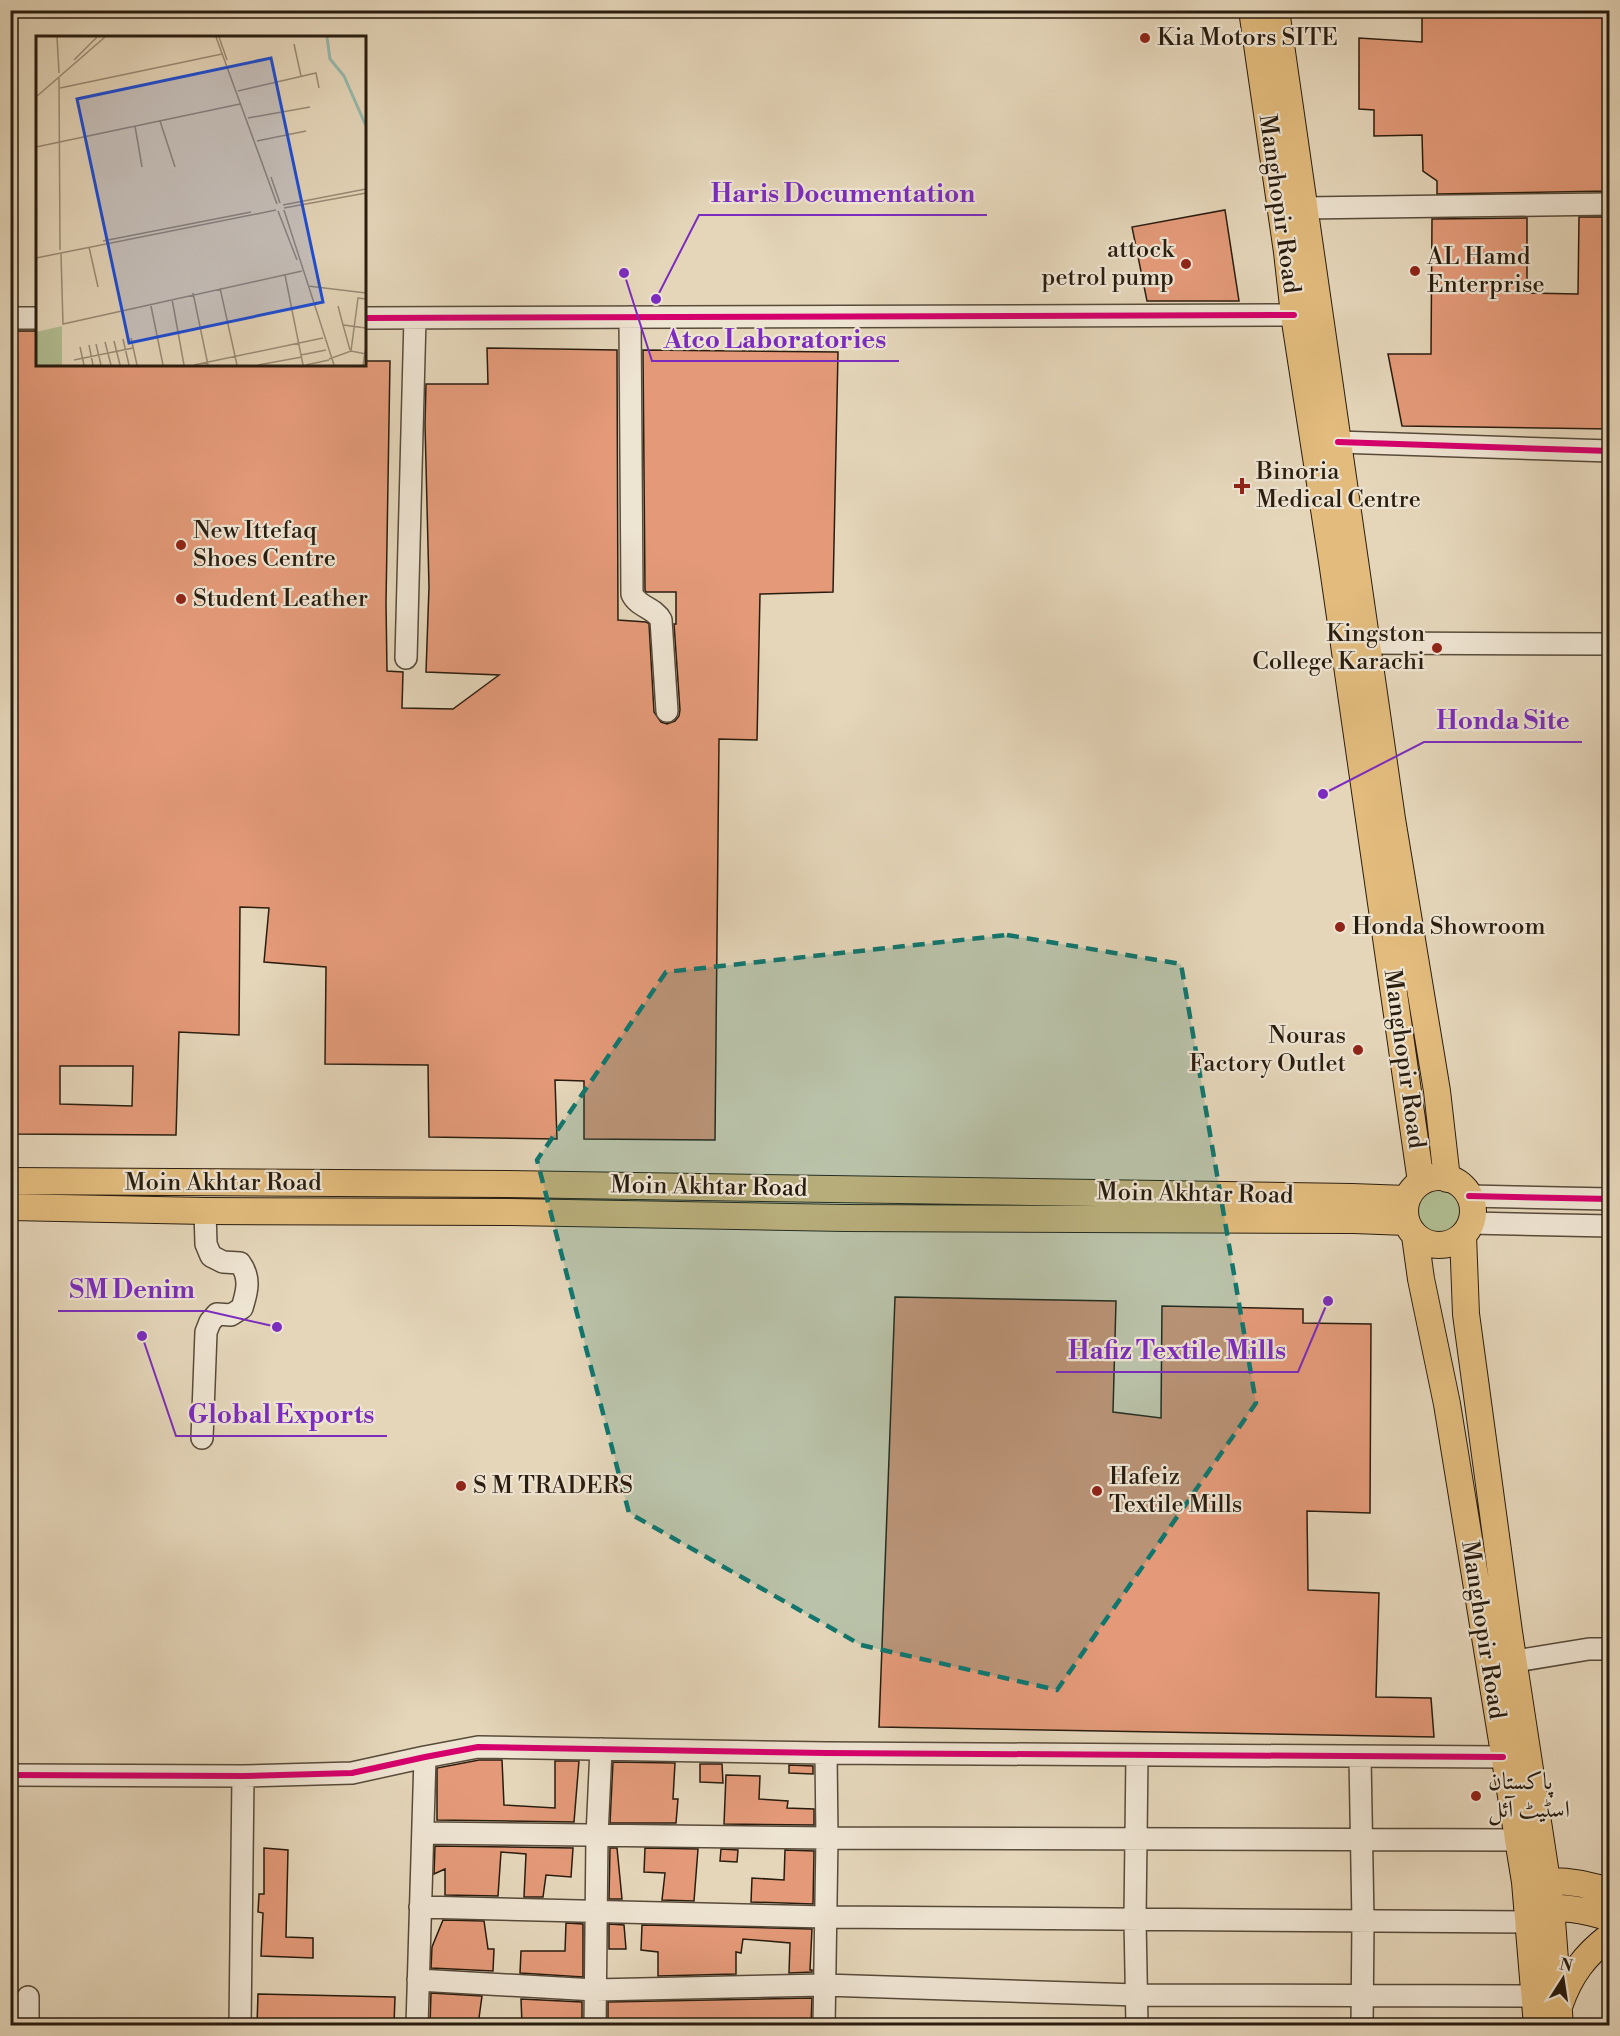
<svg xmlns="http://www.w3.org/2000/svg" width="1620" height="2036" font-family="'Libre Bodoni',Amiri,serif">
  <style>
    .green { fill: #b1be92; stroke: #6d6e50; stroke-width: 1.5 }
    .building { fill: #e49a79; stroke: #291d0f; stroke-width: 1.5; fill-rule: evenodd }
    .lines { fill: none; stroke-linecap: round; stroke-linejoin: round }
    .minor-casing { stroke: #584b3a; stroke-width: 24 }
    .major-casing { stroke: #291d0f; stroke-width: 28 }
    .minor { stroke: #eee4d2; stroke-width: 21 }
    .major { stroke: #e2bb7d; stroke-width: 26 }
    .cycleway-casing { stroke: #eee4d2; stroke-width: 10 }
    .cycleway { stroke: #d6006c; stroke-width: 6 }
    .marked { fill: #0f766e; fill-opacity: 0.2; stroke: #0f766e; stroke-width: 4.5; stroke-dasharray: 12 8; stroke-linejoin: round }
    .poi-dot { fill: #8f2418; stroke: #eee4d2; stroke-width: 2 }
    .labels { text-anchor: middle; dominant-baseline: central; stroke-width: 4.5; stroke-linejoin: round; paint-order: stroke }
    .poi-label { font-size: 24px; fill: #291d0f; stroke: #eee4d2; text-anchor: start }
    .street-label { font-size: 24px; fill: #291d0f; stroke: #eee4d2 }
    .inset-river { fill: none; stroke: #96b9ac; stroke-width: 3 }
    .inset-road { fill: none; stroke: #9a8c76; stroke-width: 1.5 }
    .view { fill: #1d4ed8; fill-opacity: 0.15; stroke: #1d4ed8; stroke-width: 3 }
    .inset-edge { fill: none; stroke: #291d0f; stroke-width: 3 }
    .leader { fill: none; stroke: #7b2cbf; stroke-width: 2 }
    .callout-dot { fill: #7b2cbf; stroke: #eee4d2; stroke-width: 2 }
    .callout-label { font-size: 26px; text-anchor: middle; font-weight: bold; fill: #7b2cbf; stroke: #eee4d2; stroke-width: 4.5; stroke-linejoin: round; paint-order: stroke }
  </style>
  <rect width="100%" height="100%" fill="#e5d6ba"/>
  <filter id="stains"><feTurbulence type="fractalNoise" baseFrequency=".00333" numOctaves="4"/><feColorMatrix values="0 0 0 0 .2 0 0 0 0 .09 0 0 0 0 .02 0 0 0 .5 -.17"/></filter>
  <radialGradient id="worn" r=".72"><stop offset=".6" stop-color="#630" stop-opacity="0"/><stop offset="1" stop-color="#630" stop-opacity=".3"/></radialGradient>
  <path class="green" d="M1414 1213a24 24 0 1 1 48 0a24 24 0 1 1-48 0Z"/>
  <path class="building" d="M1422 10H1610V191L1437 194V181L1423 171 1422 135 1374 136V110L1359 109V38L1422 42Z
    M1225 210 1239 301H1147L1132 227Z
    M1579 217H1610V429L1402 426 1388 354H1431L1432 219 1527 218V293L1578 294Z
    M10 331H38V364H364V361H390L386 603 387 671 403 672 402 708 453 709 499 675 426 672 429 587 425 424 426 384H488L487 348 617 350 618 620 646 622 649 624 654 712 661 722 667 724 675 721 679 716 680 710 674 624H676V592H646L645 590 643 350 838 352 833 592 760 594 757 740 719 739 715 1140 584 1139V1081L555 1080 557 1139 429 1137 428 1065 325 1064 326 967 264 962 269 908 240 907 239 1035 179 1032 176 1135 10 1134ZM60 1066H133L132 1106 60 1104Z
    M895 1297 1116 1301 1113 1412 1161 1418 1162 1306 1303 1309V1323L1371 1324 1370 1513 1307 1511 1308 1590 1379 1593 1376 1697 1431 1698 1434 1737 879 1727Z
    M479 1760H502L504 1805 555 1808V1761H579L574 1822 437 1820V1768Z
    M613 1762 675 1763 673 1799H678L676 1823H610Z
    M700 1764H722L723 1783 700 1782Z
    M789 1765 813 1766V1774L789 1773Z
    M726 1775 760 1776 759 1799 788 1801 787 1808 814 1809V1825L724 1824Z
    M435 1846 573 1848 571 1877 546 1875 543 1897H524L526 1854 501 1852 498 1896 445 1895V1869L434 1874Z
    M264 1848 288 1850 286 1937 313 1938V1958L261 1956 263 1913 258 1912 259 1894H264Z
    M610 1848H617L622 1899H609Z
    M645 1848 698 1849 694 1901 662 1900 665 1873 644 1872Z
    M721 1849 738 1850 737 1862 720 1861Z
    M785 1850 814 1851 813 1904 751 1902 752 1878 784 1880Z
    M443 1920 484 1921 488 1949H494L493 1971 431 1968 432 1947Z
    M566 1923 583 1924V1977L520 1973 521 1951H565Z
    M609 1924 624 1925 626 1949H609Z
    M642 1925 812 1929 810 1970H812V1972L789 1973 790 1943 743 1939 741 1953 736 1952V1974L658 1976V1952L641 1950Z
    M431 1993 482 1996 478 2025H430Z
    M258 1994 395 1997 394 2024 282 2022V2025H257Z
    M812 1998 811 2024 719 2025V2024L669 2021V2025H608V2002Z
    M521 1999 582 2002V2025H522Z"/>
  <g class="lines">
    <defs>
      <path id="minor" d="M1304 208 1610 204
        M630 317 632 594C638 607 655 608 661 620L667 711
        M10 318H38
        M364 318 1294 315
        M1338 442 1610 451
        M1366 643 1610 644
        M406 658 415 318
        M1469 1196 1610 1199
        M1471 1223 1610 1226
        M202 1438 206 1332 210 1322 217 1314 231 1315 242 1308C247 1292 251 1278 240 1263L223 1262 211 1256 206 1244 205 1211
        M1498 1664 1589 1649H1610
        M1360 1757 1363 1921 1362 2026
        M10 1775 243 1776 352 1773 425 1757 478 1747 826 1753 1503 1757
        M423 1833 827 1838 1518 1840
        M420 1907 826 1917 1529 1922
        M418 1980 595 1990 824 1985 1137 1995 1535 1996
        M28 1997V2026
        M240 2026 243 1776
        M417 2026 425 1757
        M595 2026 597 1836 601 1749
        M824 2026 827 1838 826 1753
        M1137 2026 1135 1919 1137 1755"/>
      <path id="major" d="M1252 10 1287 252 1294 315 1332 561 1421 1182
        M1276 10 1392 819 1437 1091 1447 1179
        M1405 1211a34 34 0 1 1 68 0a34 34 0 1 1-68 0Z
        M10 1181 507 1184 1352 1197 1407 1199
        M10 1207 205 1211 510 1212 844 1218 1354 1220 1406 1222
        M1463 1235 1466 1314 1509 1632 1551 1907 1560 2026
        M1415 1236 1421 1279 1447 1404 1525 1882 1537 2026
        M1531 1882C1558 1879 1584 1882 1610 1892
        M1536 1909C1563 1906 1585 1910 1610 1918
        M1560 2004C1570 1975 1585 1955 1610 1936"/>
    </defs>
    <use href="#minor" class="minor-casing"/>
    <use href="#major" class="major-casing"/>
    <use href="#minor" class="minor"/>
    <use href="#major" class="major"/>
    <defs>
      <path id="cycleway" d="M364 318 1294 315
        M1338 442 1610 451
        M1469 1196 1610 1199
        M10 1775 243 1776 352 1773 425 1757 478 1747 826 1753 1503 1757"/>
    </defs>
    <use href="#cycleway" class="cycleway-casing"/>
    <use href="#cycleway" class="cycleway"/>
  </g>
  <path class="marked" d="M1007 935 1181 964 1256 1403 1057 1690 861 1645 629 1513 537 1160 666 972Z"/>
  <g class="poi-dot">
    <circle cx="1145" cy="38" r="6"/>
    <circle cx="1186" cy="264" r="6"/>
    <circle cx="1415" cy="271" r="6"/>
    <path d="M1239 477h6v6h6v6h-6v6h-6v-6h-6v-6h6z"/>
    <circle cx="181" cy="545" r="6"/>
    <circle cx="181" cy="599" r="6"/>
    <circle cx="1437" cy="648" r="6"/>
    <circle cx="1340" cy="927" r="6"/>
    <circle cx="1358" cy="1050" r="6"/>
    <circle cx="461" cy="1486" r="6"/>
    <circle cx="1097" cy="1491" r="6"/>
    <circle cx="1476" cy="1796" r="6"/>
  </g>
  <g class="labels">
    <g class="poi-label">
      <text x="1157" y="38">Kia Motors SITE</text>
      <text x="1174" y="250" text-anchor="end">attock<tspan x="1174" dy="28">petrol pump</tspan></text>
      <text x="1427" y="257">AL Hamd<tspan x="1427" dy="28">Enterprise</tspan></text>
      <text x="1256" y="472">Binoria<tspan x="1256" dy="28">Medical Centre</tspan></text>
      <text x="193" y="531">New Ittefaq<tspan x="193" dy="28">Shoes Centre</tspan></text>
      <text x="193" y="599">Student Leather</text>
      <text x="1425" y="634" text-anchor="end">Kingston<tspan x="1425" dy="28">College Karachi</tspan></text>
      <text x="1352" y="927">Honda Showroom</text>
      <text x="1346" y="1036" text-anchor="end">Nouras<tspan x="1346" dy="28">Factory Outlet</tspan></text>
      <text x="1109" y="1477">Hafeiz<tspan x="1109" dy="28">Textile Mills</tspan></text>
      <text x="473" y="1486">S M TRADERS</text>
      <text x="1488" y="1782">پاکستان<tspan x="1488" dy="28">اسٹیٹ آئل</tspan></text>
    </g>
    <g class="street-label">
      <text transform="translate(1279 204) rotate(82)">Manghopir Road</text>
      <text transform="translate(1404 1059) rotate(82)">Manghopir Road</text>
      <text x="223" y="1183">Moin Akhtar Road</text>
      <text transform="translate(709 1187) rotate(1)">Moin Akhtar Road</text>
      <text transform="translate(1195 1194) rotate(1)">Moin Akhtar Road</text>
      <text transform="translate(1483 1630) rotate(81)">Manghopir Road</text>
    </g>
  </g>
  <g transform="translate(36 36)">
    <rect width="330" height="330" fill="#e5d6ba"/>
    <path d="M26 290V329H0V296Z" fill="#b1be92"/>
    <path class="inset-river" d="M291 1 294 23 308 40 330 90"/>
    <path class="inset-road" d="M21 1 23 37M180 1 241 168M183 1 191 24M258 8 265 40M38 24 61 1M23 42 24 214M24 52 186 18M202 55 280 37 283 52M0 61 69 1M212 82 274 71M124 85 139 131M99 90 106 131M221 105 270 95M0 111 204 68M235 141 244 167M247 169 330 153M248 172 330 157M248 174 298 329M242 175 261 224M67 205 215 176M53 211 62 251M25 218 27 288 266 235M0 222 240 174M249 239 267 329M272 250 330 257M184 252 201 329M157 257 172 329M136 263 148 329M115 270 127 329M302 270 307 289M95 302 101 329M87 303 93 329M78 305 84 329M69 306 75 329M60 308 65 329M53 309 57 329M44 311 48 329M314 314 307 289 330 292M315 315 322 262 330 263M265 319 290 314M293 323 315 315 330 318M38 324 97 312M158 329 287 302M222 329 266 321M270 329 293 324M327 329 330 310"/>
    <path class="view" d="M235 22 287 266 93 307 41 63Z"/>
    <rect width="330" height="330" class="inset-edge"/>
  </g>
  <path class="leader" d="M656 299L699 215H987M624 273L652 361H899M1323 794L1424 742H1582M277 1327L207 1311H58M1328 1301L1298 1372H1056M142 1336L176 1436H387"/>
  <g class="callout-dot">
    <circle cx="656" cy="299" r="6"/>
    <circle cx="624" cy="273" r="6"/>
    <circle cx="1323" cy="794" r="6"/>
    <circle cx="277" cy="1327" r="6"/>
    <circle cx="1328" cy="1301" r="6"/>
    <circle cx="142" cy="1336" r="6"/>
  </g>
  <g class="callout-label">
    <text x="843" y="202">Haris Documentation</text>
    <text x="775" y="348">Atco Laboratories</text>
    <text x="1503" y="729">Honda Site</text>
    <text x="132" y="1298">SM Denim</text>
    <text x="1177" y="1359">Hafiz Textile Mills</text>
    <text x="281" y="1423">Global Exports</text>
  </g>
  <rect width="1620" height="2036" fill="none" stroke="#e5d6ba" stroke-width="36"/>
  <rect x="12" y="12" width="1596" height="2012" fill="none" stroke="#291d0f" stroke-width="3"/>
  <rect x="18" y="18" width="1584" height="2000" fill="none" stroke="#291d0f" stroke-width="1.5"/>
  <g transform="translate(1563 1979) rotate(12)" stroke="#eee4d2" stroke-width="4.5" paint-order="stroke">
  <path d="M0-4.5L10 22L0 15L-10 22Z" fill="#291d0f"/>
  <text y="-9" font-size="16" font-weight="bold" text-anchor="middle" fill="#291d0f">N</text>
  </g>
  <rect width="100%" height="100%" filter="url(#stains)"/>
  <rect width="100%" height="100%" fill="url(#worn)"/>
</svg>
